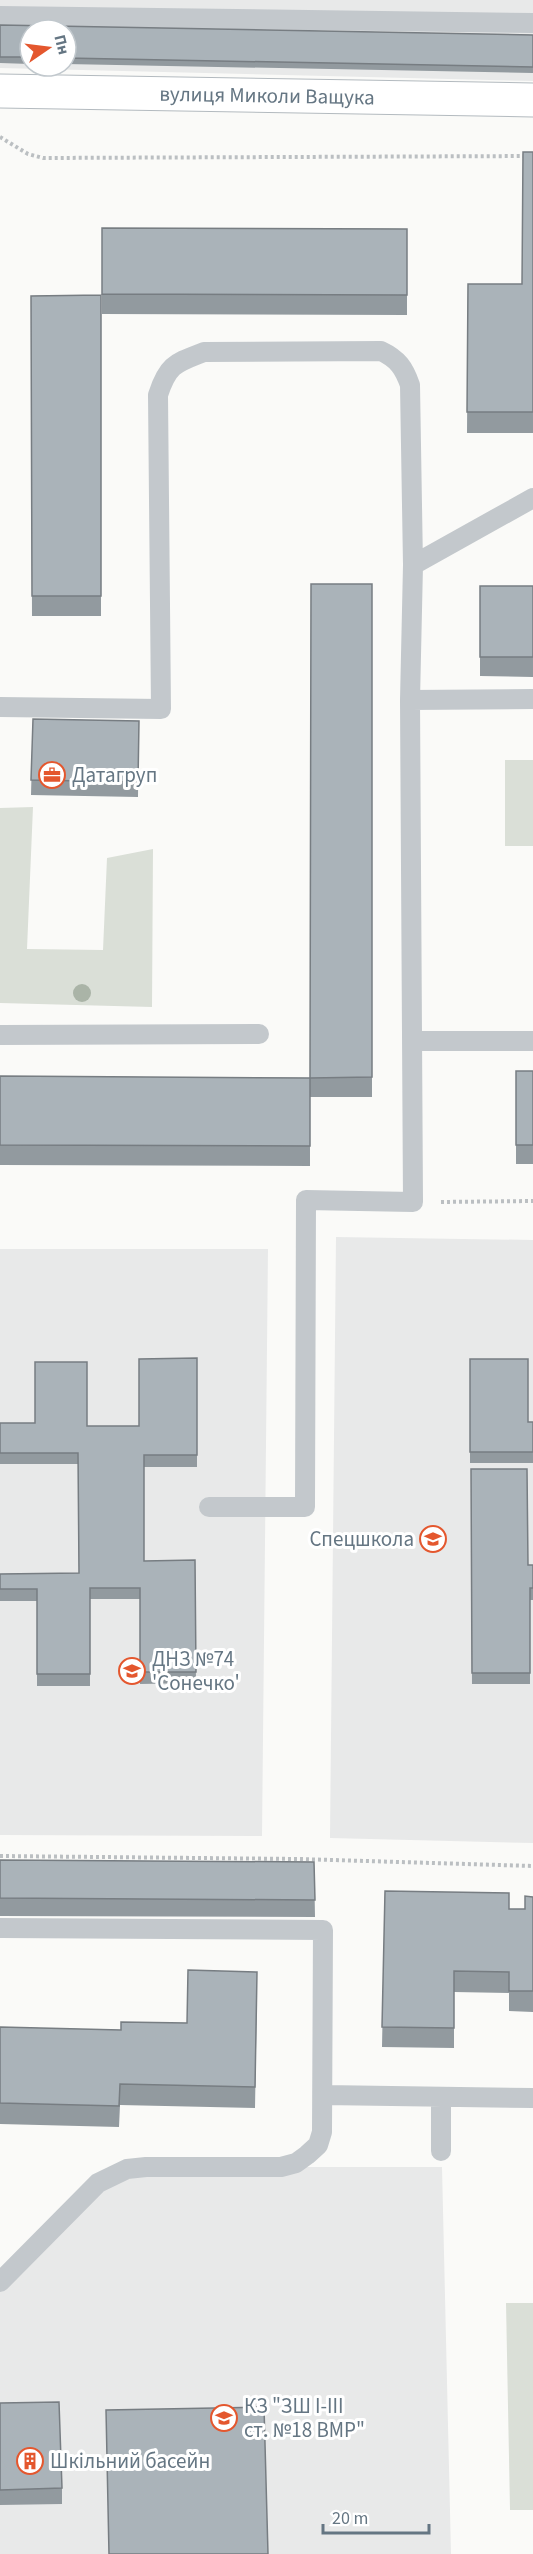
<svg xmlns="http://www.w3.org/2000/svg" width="533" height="2554" font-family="'Source Sans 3',sans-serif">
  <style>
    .built { fill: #e8e9e9; fill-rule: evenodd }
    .green { fill: #dadfd7 }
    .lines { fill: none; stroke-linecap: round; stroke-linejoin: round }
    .secondary-casing { stroke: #b3babf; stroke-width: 35 }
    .path { stroke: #bbbfc2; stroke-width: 4; stroke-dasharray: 3 3; stroke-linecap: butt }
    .lane { stroke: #c3c8cc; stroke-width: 20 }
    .secondary { stroke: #fff; stroke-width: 33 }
    .tree { fill: #aab4a7 }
    .wall { fill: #929a9f }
    .building { fill: #aab3b9; stroke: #777d82; stroke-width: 1.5 }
    .labels { text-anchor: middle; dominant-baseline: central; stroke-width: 6; stroke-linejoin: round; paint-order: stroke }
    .street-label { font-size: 21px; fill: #657683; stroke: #fff }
    .poi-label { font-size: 21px; fill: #657683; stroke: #fff; text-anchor: start }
  </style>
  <rect width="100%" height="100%" fill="#fafaf8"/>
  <path class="built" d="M0 0H533V81L0 68ZM30 30H66V66H30Z
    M336 1237 533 1240V1843L330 1838Z
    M0 1249H268L262 1836 0 1835Z
    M281 2167H442L451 2554H0V2282L112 2175Z"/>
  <path class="green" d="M505 760H533V846H505Z
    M33 807 27 949 103 950 107 858 153 849 152 1007 0 1003V808Z
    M506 2303H533V2510H510Z"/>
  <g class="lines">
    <defs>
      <g id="secondary">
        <path id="s1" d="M0 91 533 100"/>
      </g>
    </defs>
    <use href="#secondary" class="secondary-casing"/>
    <path class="path" d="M0 137 28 154 43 158 533 156
      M441 1202 533 1201
      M0 1856 299 1859 533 1866"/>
    <path class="lane" d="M0 16 533 23
      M413 565 533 498
      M410 700 533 699
      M0 707 161 709 158 395C168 364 176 363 204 352L381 351C398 359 404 368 410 385L413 565 410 700 413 1202 306 1200 305 1507H209
      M0 1035 259 1034
      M412 1041H533
      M0 1928 323 1930 322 2132 318 2145 307 2155 296 2163 281 2167H146L127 2169 98 2183 0 2282
      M324 2095 533 2098
      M441 2098V2151"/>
    <use href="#secondary" class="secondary"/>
  </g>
  <circle class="tree" cx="82" cy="993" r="9"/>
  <path class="wall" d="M0 25 533 35V73L66 64V30H30V64L0 63Z
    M533 152V433H467L468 284H522Z
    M102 228 407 229V315L102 314Z
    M101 295V616H32L31 296Z
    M372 584V1097H310V1166L0 1165V1076L310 1078Z
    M480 586H533V677L480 676Z
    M33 719 139 721 138 797 31 795Z
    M516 1071H533V1164H516Z
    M197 1358V1467H144V1561L195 1560 196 1683 140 1684V1599H90V1686H37V1601H0V1574L79 1573 78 1464H0V1423L87 1426H139Z
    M470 1359 528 1422H533V1463H470Z
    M471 1469 528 1565H533V1600H530V1684H472Z
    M0 1860 314 1862 315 1917 0 1916Z
    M385 1891 509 1909H525L533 1897V2012L509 2011V1993L454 1992V2048L382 2047Z
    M257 1992 255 2108 120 2105 119 2127 0 2124V2027L121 2030 187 2023Z
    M0 2403 62 2488V2504L0 2505Z"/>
  <path class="building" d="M0 25 533 35V67L66 58V30H30V57H0Z
    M523 152H533V412H467L468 284H522Z
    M102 228 407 229V295L102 294Z
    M101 295V596H32L31 296Z
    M311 584H372V1077L310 1078Z
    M480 586H533V657H480Z
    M33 719 139 721 138 782 31 780Z
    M516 1071H533V1145H516Z
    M0 1076 310 1078V1146L0 1145Z
    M197 1358V1455H144V1561L195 1560 196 1672H140V1588H90V1674H37V1589H0V1574L79 1573 78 1453H0V1423H35V1362H87V1426H139V1359Z
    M470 1359H528V1422H533V1452H470Z
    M471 1469H527L528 1565H533V1588H530V1673H472Z
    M0 1860 314 1862 315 1900 0 1898Z
    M385 1891 509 1893V1909H525V1896L533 1897V1991H509V1972L454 1971V2028L382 2027Z
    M188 1970 257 1972 255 2087 120 2084 119 2106 0 2103V2027L121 2030V2022L187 2023Z
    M59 2402 62 2488 0 2490V2403Z
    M264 2407 268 2554H109L106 2410Z"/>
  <defs>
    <symbol id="office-ring" viewBox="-11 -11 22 22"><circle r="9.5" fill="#fff" stroke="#e4572e" stroke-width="1.5"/><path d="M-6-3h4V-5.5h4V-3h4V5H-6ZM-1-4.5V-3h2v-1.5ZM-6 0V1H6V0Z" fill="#e4572e"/></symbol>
    <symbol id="school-ring" viewBox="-11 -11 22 22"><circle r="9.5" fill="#fff" stroke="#e4572e" stroke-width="1.5"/><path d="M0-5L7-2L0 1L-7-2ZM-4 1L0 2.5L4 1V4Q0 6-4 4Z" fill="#e4572e"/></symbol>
    <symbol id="building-ring" viewBox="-11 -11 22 22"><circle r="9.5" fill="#fff" stroke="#e4572e" stroke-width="1.5"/><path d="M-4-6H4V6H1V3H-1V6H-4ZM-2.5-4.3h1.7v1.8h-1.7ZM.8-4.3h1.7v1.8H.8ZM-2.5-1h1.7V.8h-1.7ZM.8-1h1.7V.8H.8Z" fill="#e4572e"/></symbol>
  </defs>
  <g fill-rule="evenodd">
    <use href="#office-ring" x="37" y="760" width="30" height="30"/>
    <use href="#school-ring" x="418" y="1524" width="30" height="30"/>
    <use href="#school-ring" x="117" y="1656" width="30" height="30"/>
    <use href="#school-ring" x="209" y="2403" width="30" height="30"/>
    <use href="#building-ring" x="15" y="2446" width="30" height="30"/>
  </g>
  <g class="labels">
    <g class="street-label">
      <text stroke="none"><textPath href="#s1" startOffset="267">вулиця Миколи Ващука</textPath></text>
    </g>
    <g class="poi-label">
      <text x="72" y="775">Датагруп</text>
      <text x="414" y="1539" text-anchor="end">Спецшкола</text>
      <text x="152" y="1659">ДНЗ №74<tspan x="152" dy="24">'Сонечко'</tspan></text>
      <text x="244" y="2406">КЗ "ЗШ І-ІІІ<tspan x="244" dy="24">ст. №18 ВМР"</tspan></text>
      <text x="50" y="2461">Шкільний басейн</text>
    </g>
  </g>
  <g transform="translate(48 48) rotate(76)"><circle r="28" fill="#ffffff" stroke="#c1c8cd" stroke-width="1.5"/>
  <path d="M0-4.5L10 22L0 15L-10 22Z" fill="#e4572e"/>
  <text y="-9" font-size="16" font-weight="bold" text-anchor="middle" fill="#657683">Пн</text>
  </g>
  <path d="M323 2524v9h106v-9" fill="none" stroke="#657683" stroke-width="3"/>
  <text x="332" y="2524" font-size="18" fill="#657683" stroke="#ffffff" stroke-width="4.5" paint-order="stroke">20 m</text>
</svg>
